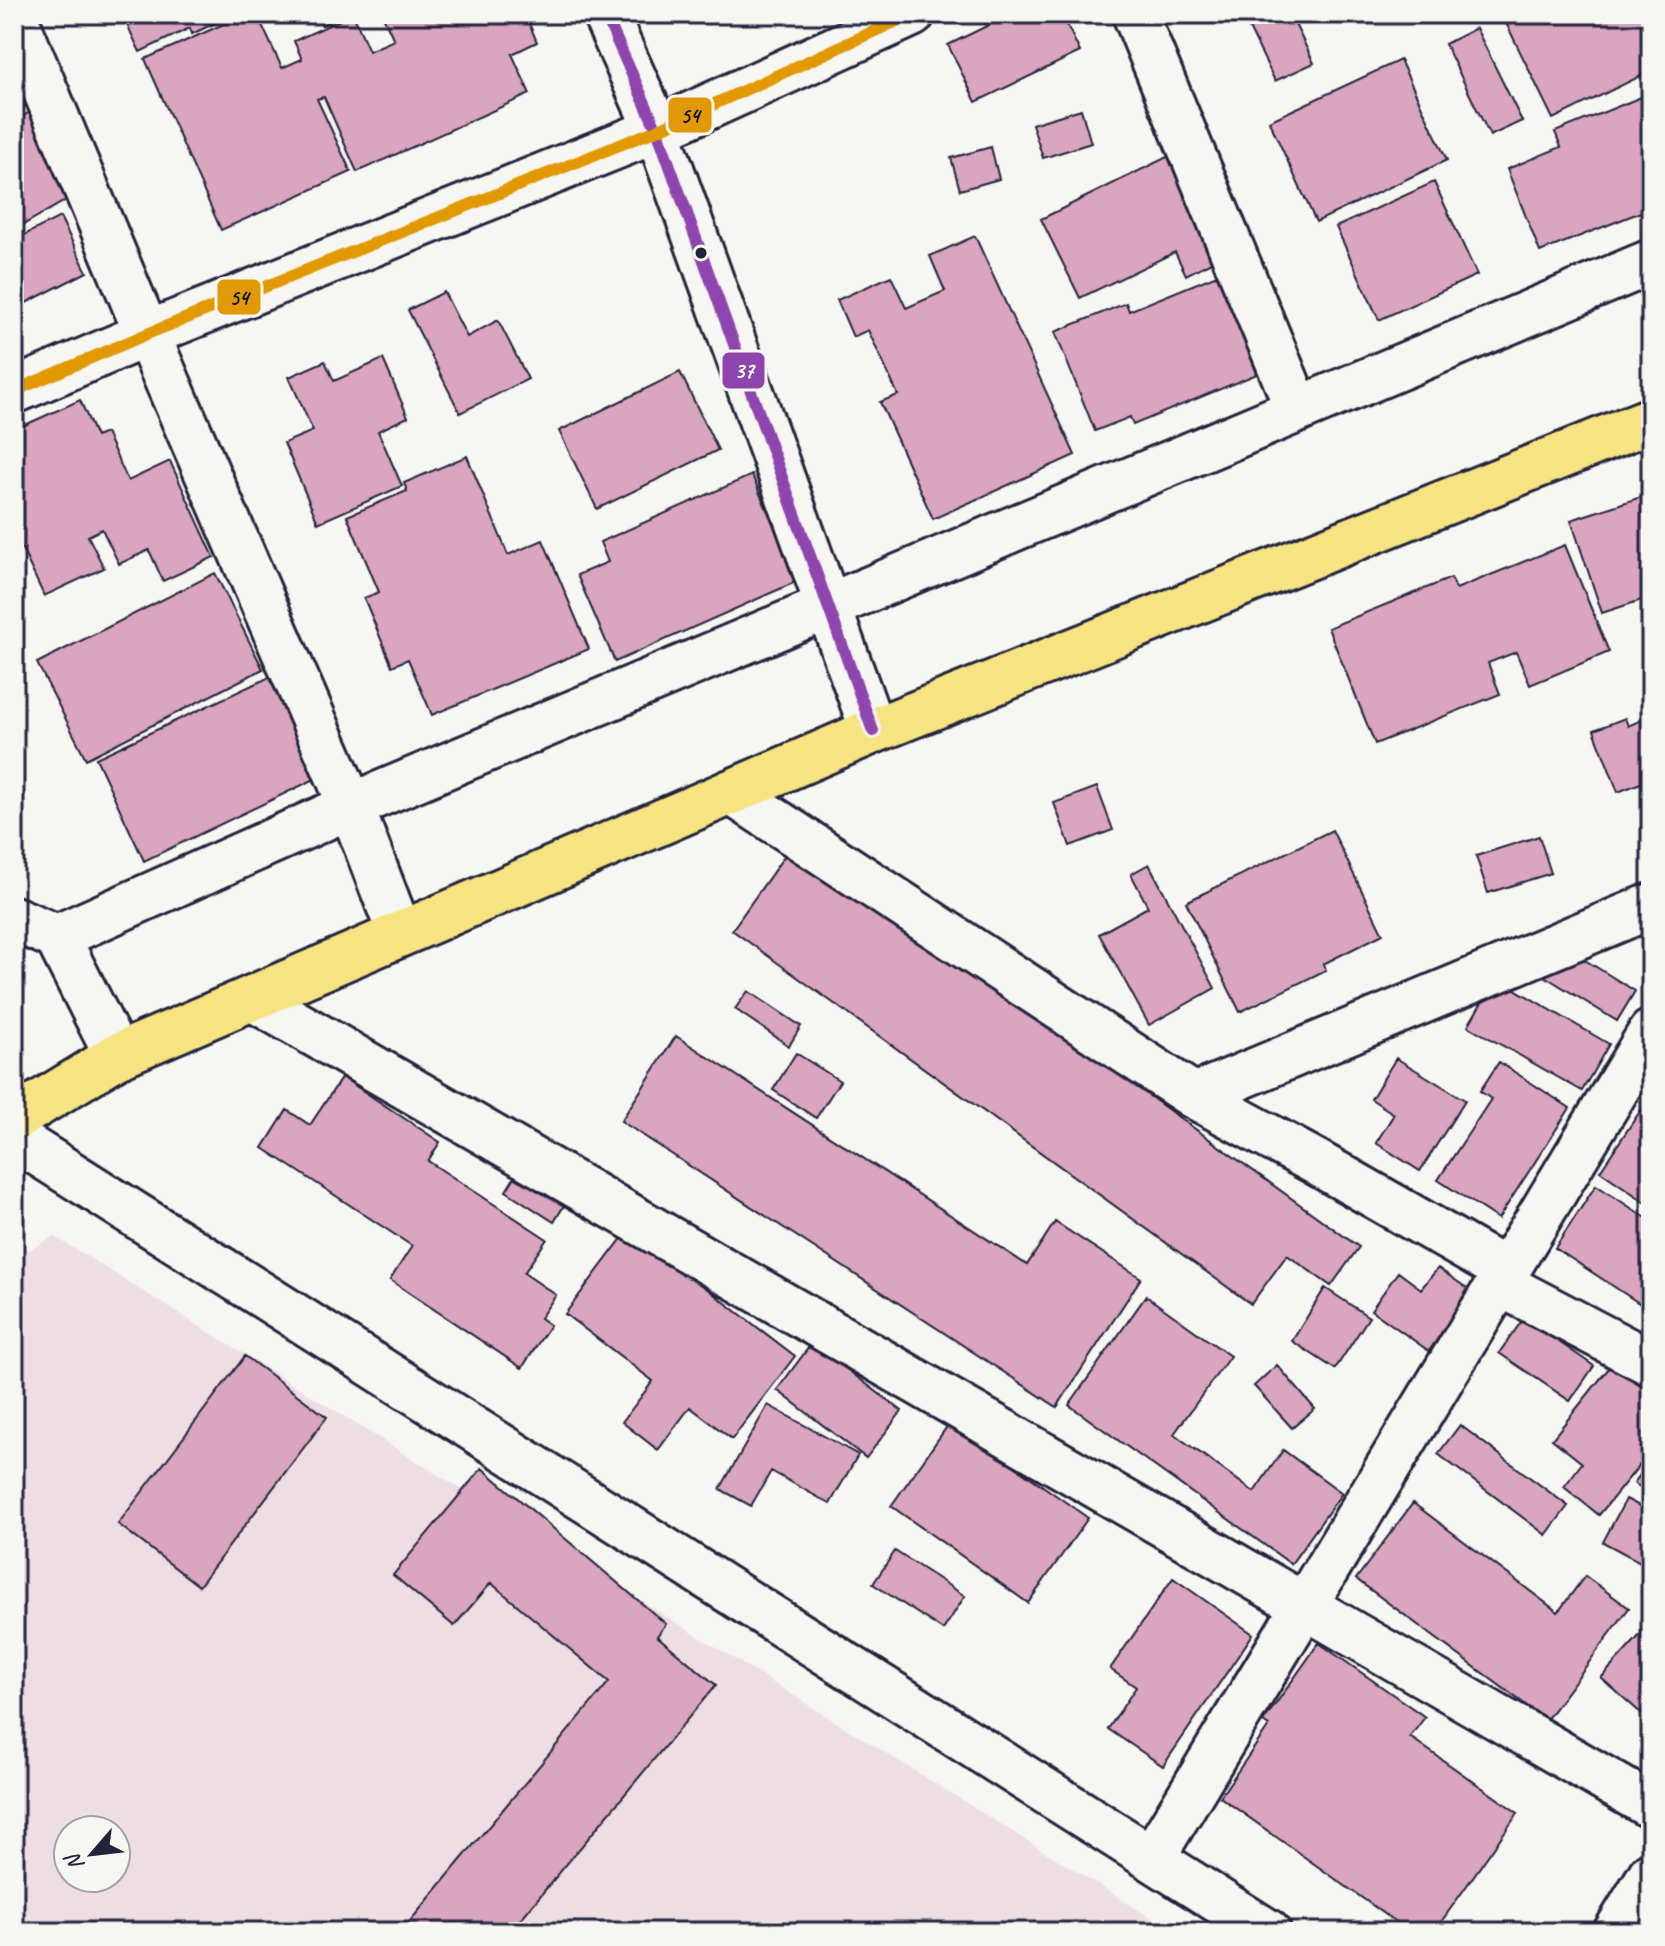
<svg xmlns="http://www.w3.org/2000/svg" width="1665" height="1946" font-family="Caveat,sans-serif">
  <style>
    .built { fill: #eddee3; fill-rule: evenodd }
    .building { fill: #d9a5bf; stroke: #22223b; stroke-width: 2 }
    .lines { fill: none; stroke-linecap: round; stroke-linejoin: round }
    .street-casing { stroke: #22223b; stroke-width: 50 }
    .secondary-casing { stroke: #22223b; stroke-width: 50 }
    .primary-casing { stroke: #22223b; stroke-width: 50 }
    .street { stroke: #f6f6f2; stroke-width: 44 }
    .secondary { stroke: #f6f6f2; stroke-width: 44 }
    .primary { stroke: #f6e381; stroke-width: 44 }
    .bus-1-casing { stroke: #f6f6f2; stroke-width: 18 }
    .bus-2-casing { stroke: #f6f6f2; stroke-width: 18 }
    .bus-1 { stroke: #8e44ad; stroke-width: 12 }
    .bus-2 { stroke: #e29906; stroke-width: 12 }
    .bus-dot { fill: #22223b; stroke: #f6f6f2; stroke-width: 3 }
    .line-badge { stroke: #f6f6f2; stroke-width: 3 }
    .badge-label { font-size: 22px; text-anchor: middle; font-weight: bold; fill: #fff }
    .pale-badge-label { font-size: 22px; text-anchor: middle; font-weight: bold; fill: #111 }
  </style>
  <rect width="100%" height="100%" fill="#f6f6f2"/>
  <filter id="ink" filterUnits="userSpaceOnUse"><feTurbulence type="fractalNoise" baseFrequency=".0125" numOctaves="2"/><feDisplacementMap in="SourceGraphic" scale="16" xChannelSelector="R" yChannelSelector="G"/><feConvolveMatrix kernelMatrix="1 2 1 2 8 2 1 2 1" color-interpolation-filters="sRGB"/></filter>
  <g filter="url(#ink)">
    <path class="built" d="M54 1236 1174 1932H14V1259ZM68 1830H116V1878H68Z"/>
    <path class="building" d="M122 14H234L192 34 190 28 140 52Z
      M246 14H257L282 68 302 59 294 41 353 14 369 51 394 40 382 14H525L537 42 512 54 530 94 357 172 324 97 317 99 351 172 221 230 145 59Z
      M317 14H348L322 25Z
      M1011 14H1062L1080 52 976 102 948 45Z
      M1242 14H1290L1314 63 1275 81Z
      M1524 14H1651V71L1553 119 1506 23Z
      M1476 28 1522 121 1490 136 1445 44Z
      M1400 60 1447 160 1316 222 1269 121Z
      M14 63 31 103 14 112Z
      M1651 93V208L1540 252 1507 169 1561 147 1555 132Z
      M1081 109 1091 143 1043 158 1032 124Z
      M32 111 70 198 14 230V121Z
      M991 147 999 179 960 190 951 158Z
      M1171 155 1221 257 1186 275 1175 252 1080 298 1041 219Z
      M1434 182 1477 275 1379 320 1336 227Z
      M60 217 87 272 14 309V240Z
      M975 236 1075 455 933 519 880 402 898 395 868 330 853 337 837 300 891 276 906 308 945 291 930 256Z
      M1234 268 1274 367 1133 425 1130 417 1095 431 1055 332 1126 303 1129 311Z
      M444 292 467 337 498 320 528 379 460 413 408 310Z
      M383 359 408 417 378 431 402 486 318 523 284 443 313 431 289 377 325 361 334 381Z
      M680 372 718 450 597 509 559 431Z
      M80 400 96 437 106 433 128 481 170 461 214 557 163 581 149 550 119 564 102 529 88 536 104 568 44 596 14 532V430Z
      M467 456 508 555 543 540 589 649 432 715 408 659 392 666 364 598 379 592 347 516 407 491 404 483Z
      M752 475 798 581 615 662 577 575 608 562 600 542Z
      M1644 496 1651 518V597L1602 613 1571 520Z
      M1565 545 1609 652 1530 685 1516 652 1488 663 1500 694 1375 744 1328 628 1451 578 1456 589Z
      M215 573 263 669 86 759 37 663Z
      M274 675 319 777 144 861 96 758Z
      M1651 716V779L1618 792 1594 730 1625 718 1628 726Z
      M1097 787 1113 830 1070 846 1054 803Z
      M1332 830 1383 934 1323 964 1326 970 1240 1012 1186 902Z
      M1539 836 1551 873 1488 893 1476 856Z
      M795 841 1359 1247 1331 1286 1287 1255 1251 1304 732 930Z
      M1149 864 1215 988 1149 1025 1099 934 1148 907 1131 874Z
      M1559 944 1635 991 1617 1021 1541 974Z
      M1496 978 1609 1044 1582 1091 1468 1026Z
      M748 991 801 1026 789 1046 735 1009Z
      M676 1036 1027 1265 1055 1222 1141 1278 1057 1407 621 1121Z
      M796 1053 840 1081 816 1118 773 1090Z
      M1396 1058 1465 1100 1420 1171 1376 1143 1394 1114 1371 1099Z
      M1499 1062 1570 1108 1498 1219 1438 1180 1491 1099 1480 1091Z
      M342 1077 440 1142 428 1161 547 1239 524 1273 556 1295 540 1318 550 1325 522 1368 390 1280 412 1246 263 1148 287 1110 310 1125Z
      M1645 1104 1651 1108V1206L1600 1171Z
      M526 1159 574 1189 554 1222 506 1191Z
      M1596 1185 1651 1221V1311L1555 1248Z
      M629 1229 795 1356 732 1439 690 1407 658 1450 622 1422 653 1381 565 1314Z
      M1438 1268 1471 1291 1429 1351 1371 1310 1398 1272 1421 1289Z
      M1325 1288 1369 1317 1335 1369 1292 1341Z
      M1146 1296 1230 1356 1174 1434 1254 1492 1283 1450 1342 1493 1291 1564 1069 1405Z
      M1524 1318 1594 1366 1570 1401 1499 1353Z
      M812 1343 902 1411 866 1458 777 1390Z
      M245 1356 327 1417 199 1586 118 1524Z
      M1613 1363 1651 1394V1451L1599 1515 1564 1487 1582 1463 1552 1439Z
      M1277 1365 1315 1409 1292 1428 1254 1386Z
      M768 1405 858 1455 830 1504 771 1471 751 1506 720 1489Z
      M951 1421 1088 1518 1028 1603 891 1506Z
      M1460 1425 1568 1506 1546 1535 1438 1454Z
      M1651 1460V1495L1634 1483Z
      M482 1468 666 1624 657 1636 716 1685 510 1932H401L609 1682 491 1583 454 1626 393 1575Z
      M1626 1499 1651 1512V1542L1640 1562 1603 1542Z
      M1413 1503 1558 1612 1585 1576 1629 1608 1546 1720 1356 1579Z
      M895 1551 965 1596 943 1630 873 1584Z
      M1651 1577V1599L1641 1592Z
      M1173 1578 1253 1634 1163 1766 1108 1729 1136 1687 1110 1669Z
      M1642 1633 1651 1641V1722L1601 1678Z
      M1319 1643 1425 1717 1410 1737 1518 1813 1434 1932H1410L1220 1797 1269 1726 1263 1722Z"/>
    <g class="lines">
      <defs>
        <path id="street" d="M1135 14 1298 410
          M14 15 147 334 351 806 400 934
          M14 391 147 334 657 130 912 14
          M731 792 1194 1096 1651 906
          M14 919 57 937
          M252 998 1651 1806
          M117 1056 57 937 351 806 1651 262
          M1194 1096 1314 1161 1506 1271
          M14 1138 1268 1932
          M1499 1283 1651 1363
          M1152 1858 1651 1032"/>
        <path id="secondary" d="M605 14 657 130 873 731
          M1616 1932 1651 1874"/>
        <path id="primary" d="M14 1119 117 1056 873 731 1651 420"/>
      </defs>
      <use href="#street" class="street-casing"/>
      <use href="#secondary" class="secondary-casing"/>
      <use href="#primary" class="primary-casing"/>
      <use href="#street" class="street"/>
      <use href="#secondary" class="secondary"/>
      <use href="#primary" class="primary"/>
      <defs>
        <path id="bus-1" d="M605 14 657 130 873 731"/>
        <path id="bus-2" d="M14 391 147 334 657 130 912 14"/>
      </defs>
      <use href="#bus-1" class="bus-1-casing"/>
      <use href="#bus-2" class="bus-2-casing"/>
      <use href="#bus-1" class="bus-1"/>
      <use href="#bus-2" class="bus-2"/>
    </g>
  </g>
  <circle class="bus-dot" cx="701" cy="253" r="7"/>
  <g class="line-badge">
    <rect x="667" y="96" width="46" height="38" rx="8" fill="#e29906"/>
    <rect x="216" y="278" width="46" height="38" rx="8" fill="#e29906"/>
    <rect x="721" y="351" width="45" height="39" rx="8" fill="#8e44ad"/>
  </g>
  <g class="badge-label">
    <text x="744" y="378">37</text>
  </g>
  <g class="pale-badge-label">
    <text x="690" y="123">54</text>
    <text x="239" y="305">54</text>
  </g>
  <rect width="1665" height="1946" fill="none" stroke="#f6f6f2" stroke-width="48"/>
  <rect x="24" y="24" width="1617" height="1898" fill="none" stroke="#22223b" stroke-width="3" filter="url(#ink)"/>
  <g transform="translate(92 1854) rotate(242)"><circle r="38" fill="#f6f6f2" stroke="#a1a1a9" stroke-width="2"/>
  <path d="M0-6L14 30L0 20L-14 30Z" fill="#22223b"/>
  <text y="-12" font-size="22" font-weight="bold" text-anchor="middle" fill="#22223b">N</text>
  </g>
</svg>
